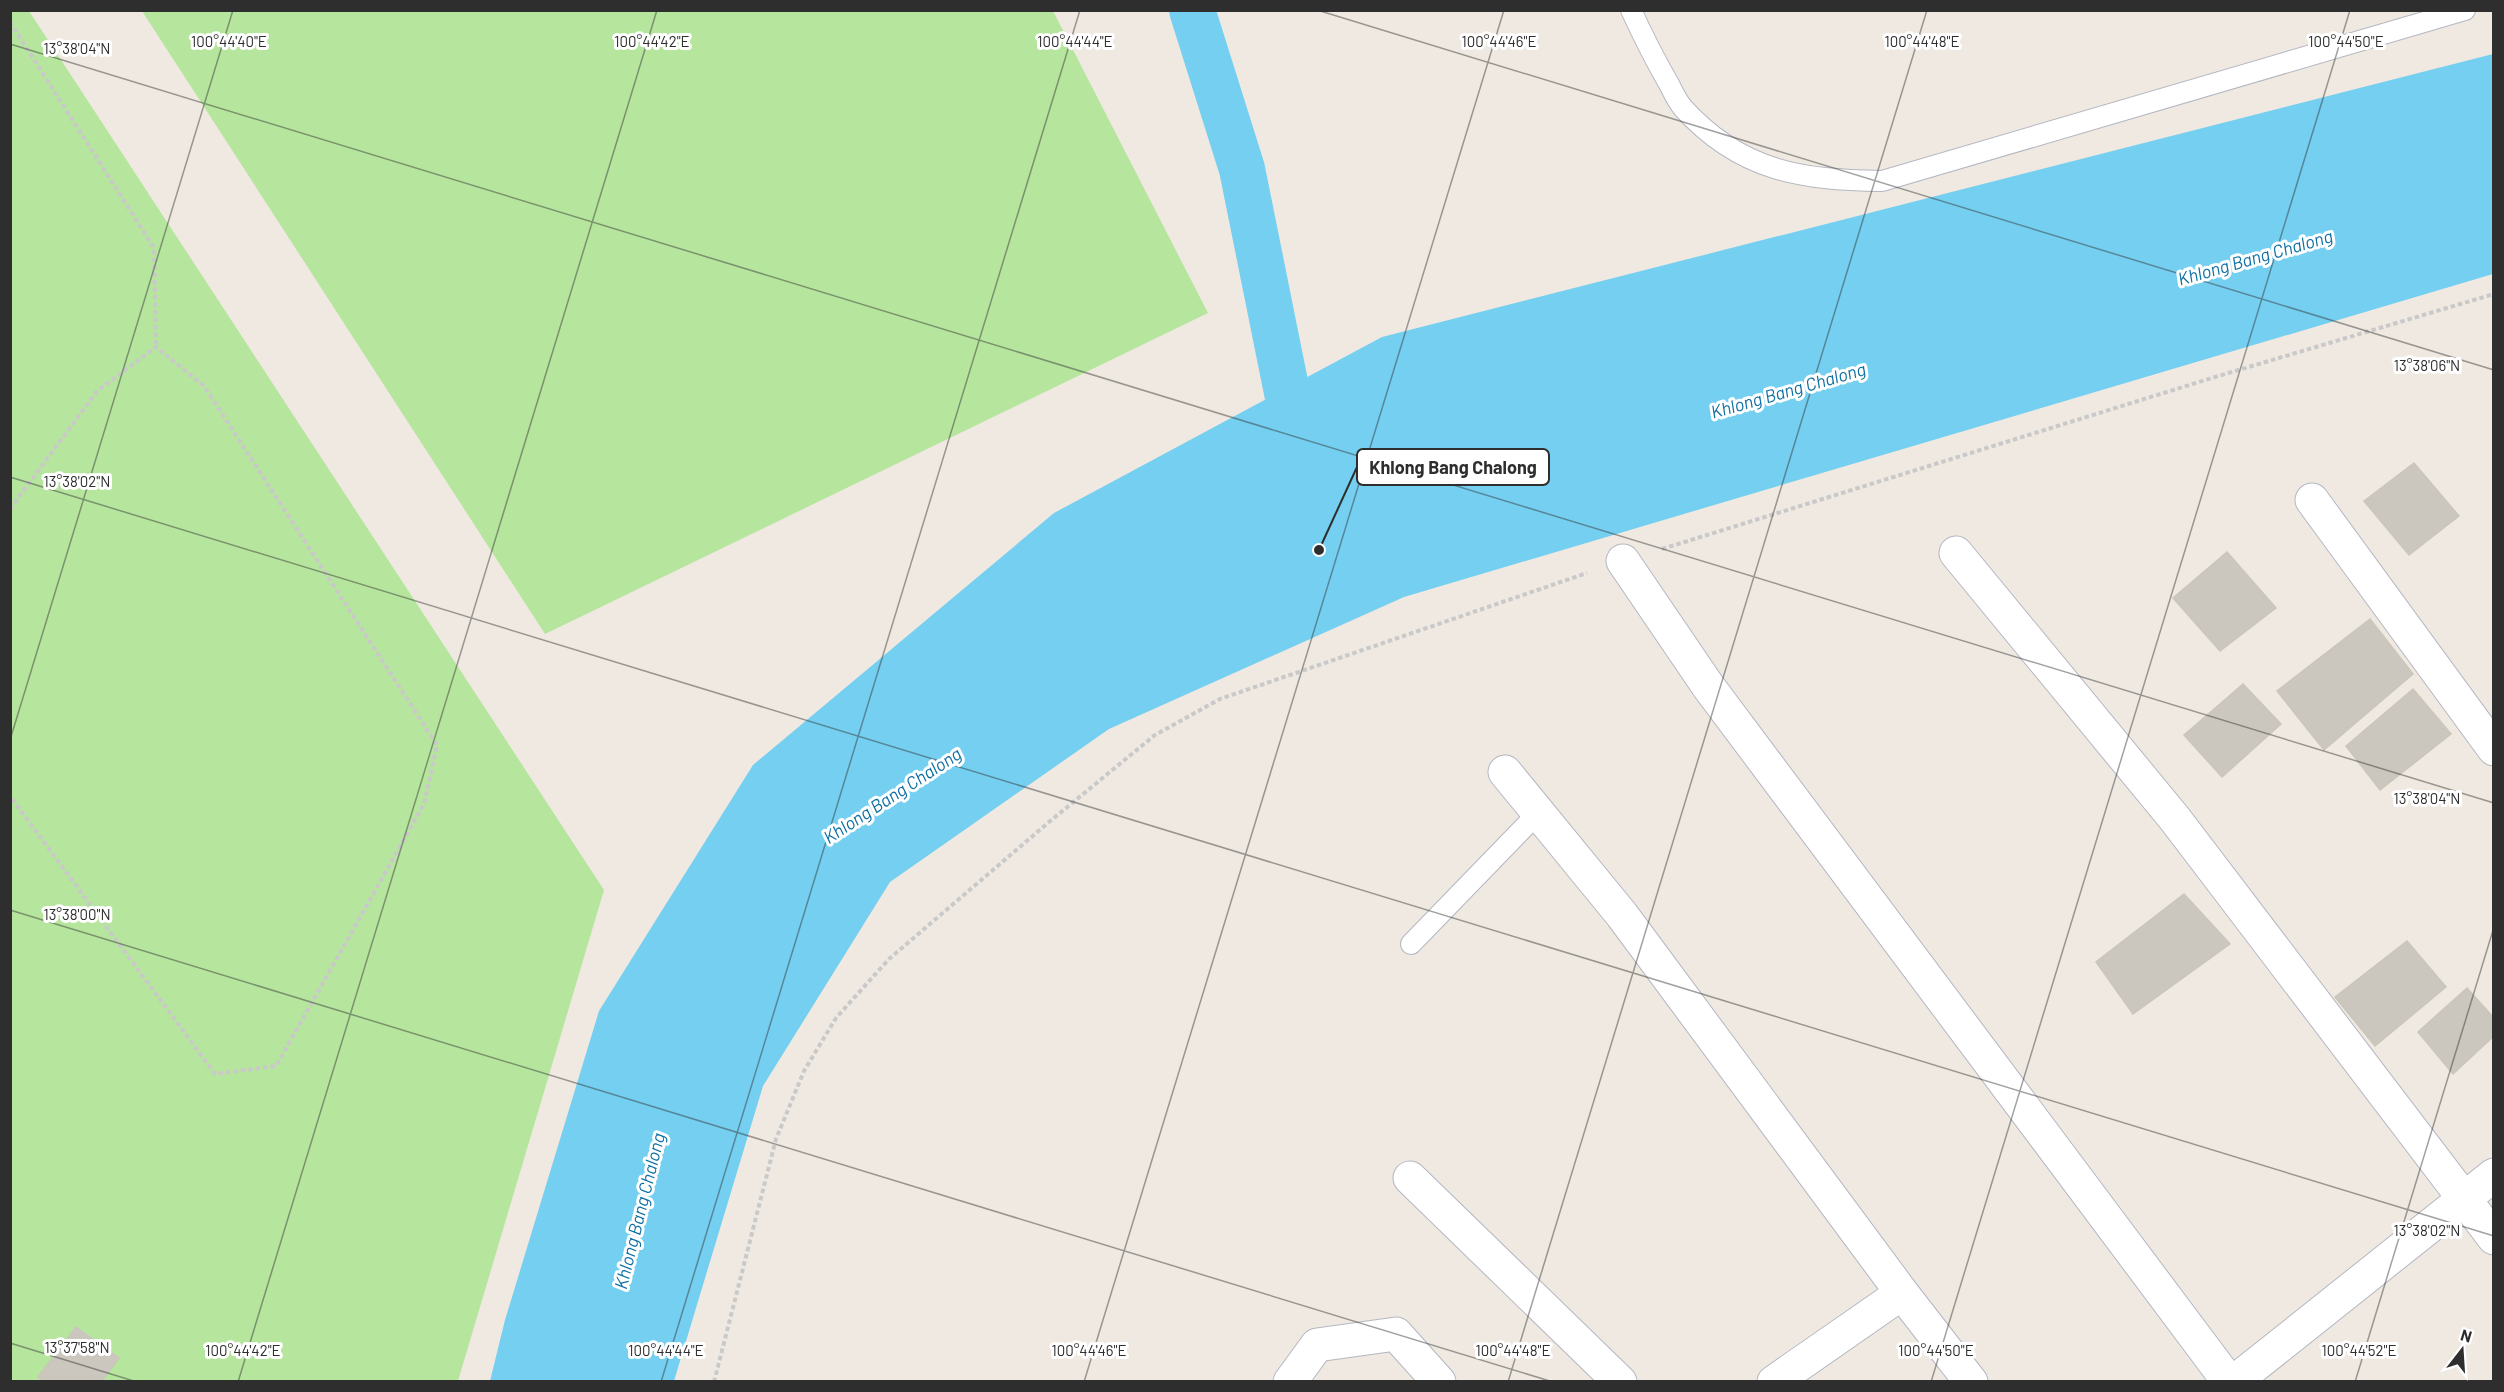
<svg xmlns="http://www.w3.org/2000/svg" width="2504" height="1392" font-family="Barlow,sans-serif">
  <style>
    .green { fill: #b6e59e }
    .water { fill: #75cff0 }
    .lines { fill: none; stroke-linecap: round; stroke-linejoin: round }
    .canal { stroke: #75cff0; stroke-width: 46 }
    .building { fill: #cbc7bf; stroke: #cbc5ba; stroke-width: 1.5 }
    .lane-casing { stroke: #b4b7c1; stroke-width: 22 }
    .street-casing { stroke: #b4b7c1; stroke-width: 35 }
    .path { stroke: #c9c9c9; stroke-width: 4; stroke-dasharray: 4.5 3; stroke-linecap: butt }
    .lane { stroke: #fff; stroke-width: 20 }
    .street { stroke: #fff; stroke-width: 33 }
    .ticks { fill: none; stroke: #2e2e2e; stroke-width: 1.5; stroke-opacity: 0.45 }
    .labels { text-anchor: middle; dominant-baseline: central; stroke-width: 6; stroke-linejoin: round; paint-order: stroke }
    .water-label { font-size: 18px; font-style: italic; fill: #0d6fa3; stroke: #fff }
    .ticks-label { font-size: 15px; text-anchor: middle; fill: #2e2e2e; stroke: #fff; stroke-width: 6; stroke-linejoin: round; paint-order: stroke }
    .leader { fill: none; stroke: #2e2e2e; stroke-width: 2 }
    .callout-dot { fill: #2e2e2e; stroke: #fff; stroke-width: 2 }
    .callout { fill: #fff; stroke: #2e2e2e; stroke-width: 2 }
    .callout-label { font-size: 18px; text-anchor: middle; font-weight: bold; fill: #2e2e2e }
  </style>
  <rect width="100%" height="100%" fill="#efe9e1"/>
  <path class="green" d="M10 11H29L604 890 458 1381H11Z
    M142 11H1053L1208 313 545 634Z"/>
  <path class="water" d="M2493 54V274L1404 597 1109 729 890 882 763 1086 674 1381H490L505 1320 599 1011 753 765 1054 513 1382 337Z"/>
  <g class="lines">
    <path class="canal" d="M1192 10 1242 169 1299 452"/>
  </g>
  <path class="building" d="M2414 463 2459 516 2409 555 2364 501Z
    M2227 552 2276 608 2220 651 2173 598Z
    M2370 619 2413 674 2324 750 2277 691Z
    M2243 684 2281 724 2222 777 2184 735Z
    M2413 689 2451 734 2380 790 2346 746Z
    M2184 894 2230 944 2133 1014 2096 962Z
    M2407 941 2446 987 2375 1046 2335 997Z
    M2467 988 2494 1018V1036L2453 1074 2418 1032Z
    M76 1327 119 1358 101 1382H45L38 1377Z"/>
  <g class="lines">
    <defs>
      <path id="lane" d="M1631 10C1643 36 1655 60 1669 84 1673 92 1677 101 1683 108 1740 171 1801 180 1882 181L2465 10
        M1411 944 1538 813"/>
      <path id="street" d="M2312 500 2494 749
        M1956 553 2175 819 2494 1238
        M1623 561 1708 686 2229 1382
        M1505 772 1622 915 1902 1293 1971 1382
        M1410 1178 1620 1382
        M1290 1382 1317 1345 1396 1334 1439 1382
        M1774 1382 1902 1293
        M2234 1382 2494 1175"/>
    </defs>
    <use href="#lane" class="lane-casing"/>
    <use href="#street" class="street-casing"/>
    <path class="path" d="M10 22 154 248 156 347
      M10 509 97 391 156 347 204 386 437 745 424 804 276 1066 215 1074 10 796
      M1662 549 2215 377 2494 294
      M714 1382 776 1139 804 1071 836 1018 889 959 1049 822 1155 735 1220 699 1587 573"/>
    <use href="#lane" class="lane"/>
    <use href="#street" class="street"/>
  </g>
  <path class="ticks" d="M1317 10 2494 370M10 44 2494 803M10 477 2494 1236M10 740 233 10M10 910 1553 1382M10 1343 137 1382M238 1382 657 10M661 1382 1080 10M1084 1382 1504 10M1508 1382 1927 10M1931 1382 2350 10M2355 1382 2494 927"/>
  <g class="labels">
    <g class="water-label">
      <text transform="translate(2255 257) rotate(-16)">Khlong Bang Chalong</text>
      <text transform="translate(1788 390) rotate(-16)">Khlong Bang Chalong</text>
      <text transform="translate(892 795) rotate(-33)">Khlong Bang Chalong</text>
      <text transform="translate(639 1211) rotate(-76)">Khlong Bang Chalong</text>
    </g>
  </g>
  <g class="ticks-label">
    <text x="229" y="47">100°44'40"E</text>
    <text x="652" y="47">100°44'42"E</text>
    <text x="1075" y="47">100°44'44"E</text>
    <text x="1499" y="47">100°44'46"E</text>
    <text x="1922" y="47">100°44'48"E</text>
    <text x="2346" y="47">100°44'50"E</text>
    <text x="77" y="54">13°38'04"N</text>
    <text x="2427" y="371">13°38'06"N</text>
    <text x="77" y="487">13°38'02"N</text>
    <text x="2427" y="804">13°38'04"N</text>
    <text x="77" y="920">13°38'00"N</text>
    <text x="2427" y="1236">13°38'02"N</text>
    <text x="77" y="1353">13°37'58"N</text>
    <text x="243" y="1356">100°44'42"E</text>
    <text x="666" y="1356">100°44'44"E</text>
    <text x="1089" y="1356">100°44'46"E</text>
    <text x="1513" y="1356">100°44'48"E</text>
    <text x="1936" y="1356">100°44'50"E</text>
    <text x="2359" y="1356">100°44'52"E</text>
  </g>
  <path class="leader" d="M1319 550L1357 467"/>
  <circle class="callout-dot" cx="1319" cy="550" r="6"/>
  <rect class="callout" x="1357" y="449" width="192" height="36" rx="6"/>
  <g class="callout-label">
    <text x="1453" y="474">Khlong Bang Chalong</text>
  </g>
  <rect width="2504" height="1392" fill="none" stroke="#2e2e2e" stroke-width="24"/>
  <g transform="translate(2462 1350) rotate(17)" stroke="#ffffff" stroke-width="4.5" paint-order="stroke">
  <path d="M0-4.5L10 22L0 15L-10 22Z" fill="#2e2e2e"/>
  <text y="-9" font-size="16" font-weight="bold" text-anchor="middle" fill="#2e2e2e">N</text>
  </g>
</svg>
